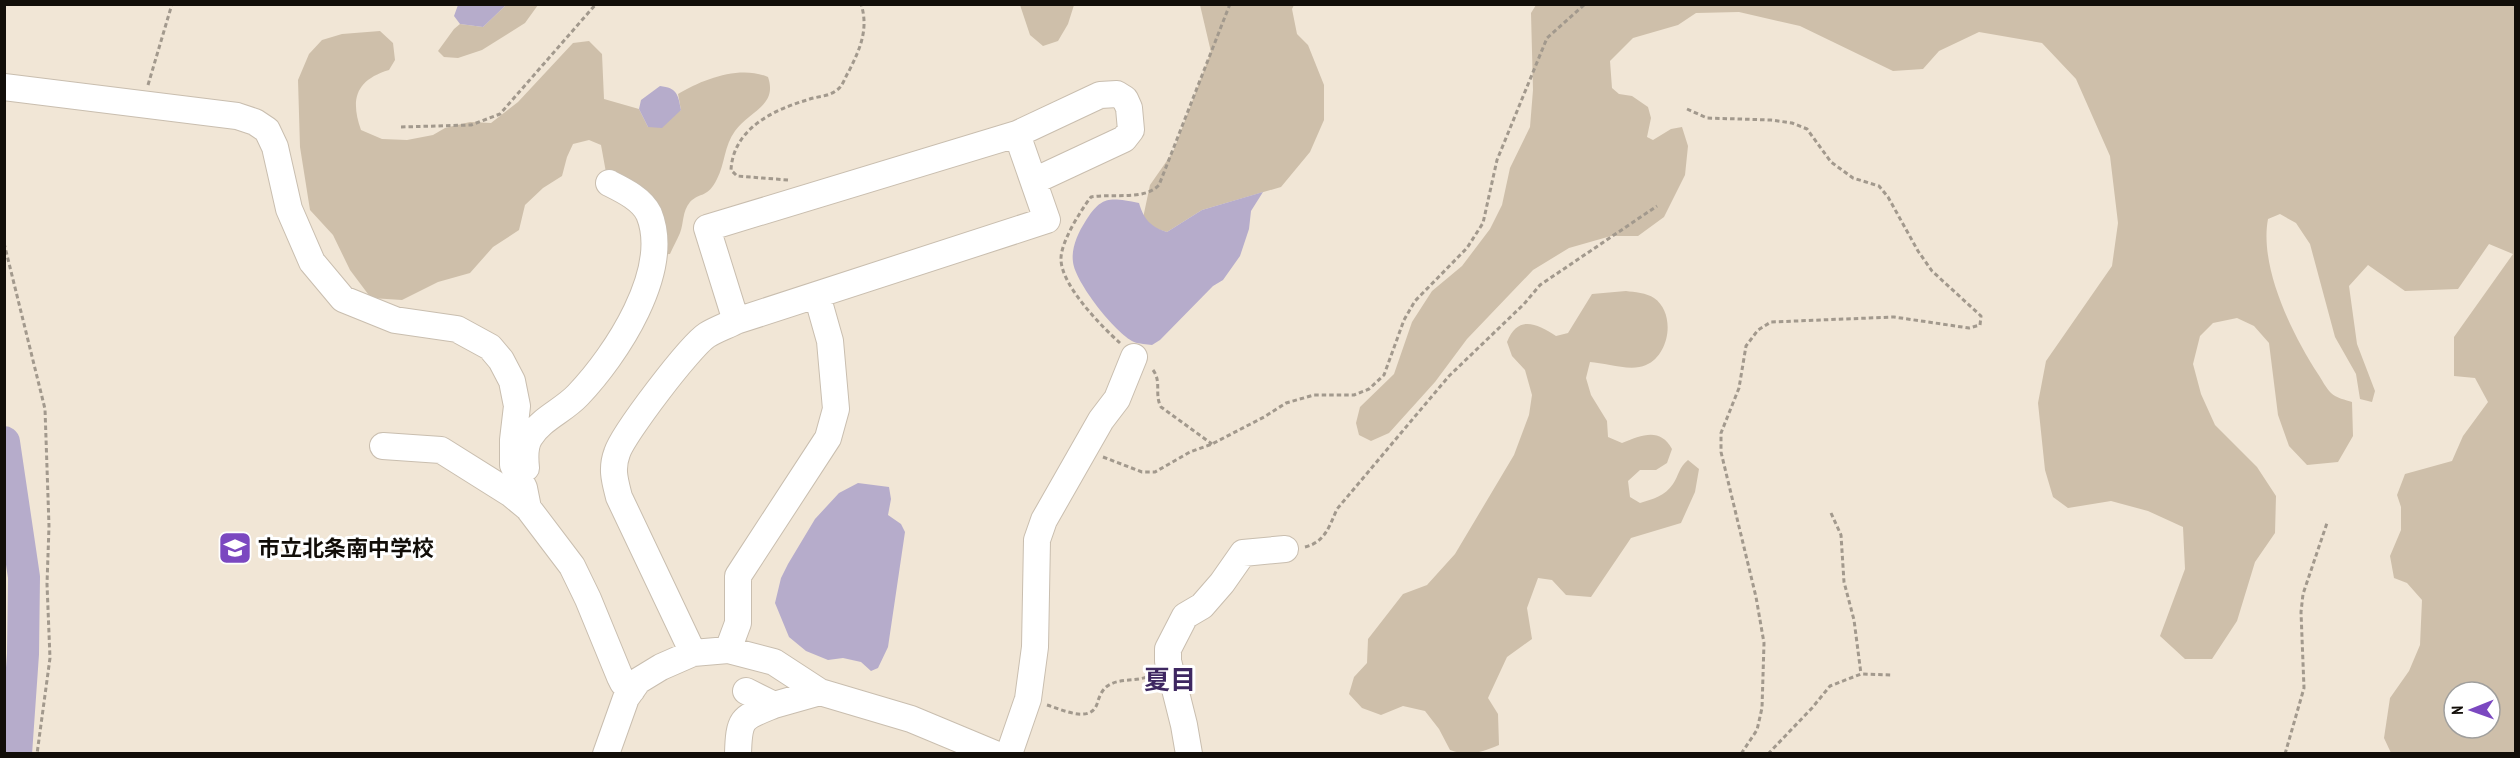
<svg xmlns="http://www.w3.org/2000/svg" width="2520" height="758" font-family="'PT Sans Narrow','Noto Sans JP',sans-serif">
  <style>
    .green { fill: #cebfaa; fill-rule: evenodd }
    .water { fill: #b6accb }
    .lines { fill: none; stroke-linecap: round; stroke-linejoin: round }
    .river { stroke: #b6accb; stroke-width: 32 }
    .minor-casing { stroke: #c9beaf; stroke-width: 28 }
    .path { stroke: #a2998d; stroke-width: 3; stroke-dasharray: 4.5 3; stroke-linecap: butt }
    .minor { stroke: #fff; stroke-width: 26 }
    .labels { text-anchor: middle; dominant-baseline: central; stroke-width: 6; stroke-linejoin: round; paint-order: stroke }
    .poi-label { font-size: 22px; font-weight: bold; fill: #120e09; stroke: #fff; text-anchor: start }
    .quarter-label { font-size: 26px; font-weight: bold; fill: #3e2761; stroke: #fff }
  </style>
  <rect width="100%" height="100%" fill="#f1e6d6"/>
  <path class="green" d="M506 5H538L525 23 482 50 458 58 444 57 438 51 454 29 460 24 483 27Z
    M1020 5V4L1074 5 1068 24 1058 41 1043 46 1030 35Z
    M1200 5H1294L1292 9 1297 34 1308 45 1324 85V120L1310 152 1281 187 1202 210 1167 232 1154 228 1143 218 1150 185 1173 152 1211 52Z
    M1536 5H2515V753H2391L2384 738 2390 698 2409 671 2420 645 2422 600 2407 583 2394 578 2390 556 2401 530V507L2397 495 2405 474 2452 461 2463 436 2488 402 2475 378 2454 376V337L2513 254 2489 244 2458 289 2405 291 2368 265 2349 286 2357 344 2375 391 2372 402 2360 399 2356 374 2335 337 2310 244 2296 223 2280 214 2268 219C2259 267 2292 334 2318 374 2322 380 2326 388 2331 393 2336 398 2346 400 2352 402L2353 436 2338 462 2307 465 2289 446 2278 415 2269 343 2254 326 2237 318 2213 323 2200 336 2193 364 2201 394 2215 425 2257 467 2276 496 2275 533 2255 562 2237 621 2212 659H2185L2160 636 2185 569 2183 527 2148 511 2111 501 2068 508 2053 497 2045 470 2038 403 2046 361 2112 266 2118 223 2110 156 2076 79 2042 43 1979 32 1939 51 1923 69 1893 71 1800 26 1739 12 1696 13 1678 25 1633 38 1610 61 1612 88 1619 94 1632 96 1648 107 1651 118 1647 137 1653 140 1671 129 1682 127 1688 146 1685 175 1664 217 1638 236H1611L1569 248 1533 270 1467 339 1435 382 1389 433 1371 441 1359 435 1356 423 1360 407 1394 374 1412 322 1432 291 1462 266 1490 229 1502 205 1510 168 1530 127 1533 90 1531 13ZM2454 692H2490V728H2454Z
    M380 31 393 43 395 60 389 70C356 80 350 99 361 130L382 139 407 140 433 135 445 128 470 122 491 123 518 102 573 43 589 41 602 54 604 99 639 109 648 127 681 110 678 94C703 79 740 65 768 77 778 106 749 111 735 131 724 146 725 164 717 179 708 198 700 192 690 202 682 212 684 222 680 233 677 240 673 247 670 254L652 255 645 210 607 178 601 145 589 140 573 144 567 157 562 176 543 188 525 205 519 230 493 247 470 273 438 282 402 300 371 298 350 270 333 235 310 210 300 147 298 80 309 54 322 40 342 34Z
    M1626 291C1634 292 1647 293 1654 298 1676 313 1670 355 1646 365 1631 372 1606 363 1590 362L1586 378 1591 395 1607 421 1608 437 1622 443C1642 435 1660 427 1672 449L1667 463 1656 470H1640L1628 481 1630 497 1640 503C1653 499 1665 496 1673 484 1679 475 1679 467 1688 460L1699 469 1695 492 1681 523 1631 538 1591 597 1566 595 1552 580 1538 578 1527 608 1532 639 1507 657 1488 698 1498 714 1499 745C1482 752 1468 757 1450 750L1439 729 1425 711 1403 706 1381 715 1362 708 1349 694 1354 677 1367 663 1368 639 1403 594 1427 585 1455 554 1514 455 1529 415 1532 395 1525 370 1512 356 1507 342C1518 315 1536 323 1556 336L1568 333 1592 294Z"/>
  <path class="water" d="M458 5V4L506 5 483 27 460 24 454 16Z
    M660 86C677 88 678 94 681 110L662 128 648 127 639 109 641 100Z
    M1263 192 1251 211 1249 229 1240 256 1223 280 1213 286 1160 340 1152 345C1147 344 1139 344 1134 342 1115 333 1075 282 1073 262 1071 248 1078 233 1085 222 1101 196 1109 197 1139 203 1144 220 1151 227 1167 232L1202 210Z
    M858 483 889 487 891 499 888 515 901 524 905 532 888 647 878 668 871 671 861 662 843 658 828 660 806 651 789 637 775 603 781 578 788 564 815 519 839 493Z"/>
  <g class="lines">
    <path class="river" d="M4 442 24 577 23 654 16 754"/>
    <defs>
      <path id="minor" d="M4 87 237 116 255 122 267 130 275 147 289 209 312 262 343 299 395 320 457 329 490 347 501 360 512 381 517 406 513 440V465L524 488 528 508 572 566 588 599 620 677 623 683 632 690
        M736 321 707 228 1017 134 1100 95 1117 94 1125 99 1129 108 1131 130 1124 139 1034 181
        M383 446 441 450 511 494 528 508
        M526 468C525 458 524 446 530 437 542 418 563 411 578 395 616 355 672 271 649 214 642 199 623 190 609 183
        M728 650 738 623V576L828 438 836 409 830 341 817 295
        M693 653 619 497C615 481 611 469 617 453 623 434 690 346 707 335 715 330 726 326 736 321L1047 220 1017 134
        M746 691 774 705 820 692
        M606 754 626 698 638 681 661 667 693 653 728 650 774 662 820 692 911 719 995 754
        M738 754C739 717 742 718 774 705
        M1009 754 1028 699 1035 647 1037 540 1044 520 1101 420 1117 399 1134 357
        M1189 754 1184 725 1168 661V649L1185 616 1202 606 1222 583 1243 553 1285 549"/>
    </defs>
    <use href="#minor" class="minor-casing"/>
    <path class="path" d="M148 85 172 4
      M1687 109 1707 118 1771 120 1792 123 1807 129 1831 162 1853 178 1879 186 1888 197 1918 251 1932 271 1981 316 1980 325 1969 328 1894 317 1771 322 1758 330 1746 346 1739 388 1721 433V452L1756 597 1764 643 1762 708 1757 730 1741 754
      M401 127 471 125 500 114 596 4
      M788 180 737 176 731 170C733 129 773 110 807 100 817 96 829 97 837 90 843 86 845 77 849 71 860 49 869 29 861 4
      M4 243 45 409 49 526 47 584 50 658 37 754
      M1120 343C1101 326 1062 286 1061 260 1060 243 1081 210 1091 197 1113 193 1144 201 1159 185L1230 4
      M1153 370C1162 382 1154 394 1161 407L1212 444
      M1103 457 1142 472H1155L1190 452 1212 444 1264 417 1286 403 1314 395H1354L1369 389 1384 375 1404 320 1415 301 1467 248 1483 223 1497 160 1547 38 1585 4
      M1831 513 1841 535 1844 582 1854 620 1861 674
      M1305 547C1325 542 1329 527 1337 509L1449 376 1524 304 1540 285 1657 206
      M1047 705C1061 709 1090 724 1097 704 1099 697 1102 689 1109 685 1121 678 1136 682 1149 676
      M1768 754 1812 708 1830 686 1861 674 1891 675
      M2285 754 2304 688 2301 612 2303 594 2327 523"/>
    <use href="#minor" class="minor"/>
  </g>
  <defs>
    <symbol id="school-square" viewBox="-11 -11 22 22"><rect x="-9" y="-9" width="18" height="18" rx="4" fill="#7b48c0" stroke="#fff"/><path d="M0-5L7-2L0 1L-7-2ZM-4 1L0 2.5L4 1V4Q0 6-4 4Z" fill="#fff"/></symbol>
  </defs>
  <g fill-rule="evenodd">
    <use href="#school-square" x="216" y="529" width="38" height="38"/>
  </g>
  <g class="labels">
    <g class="poi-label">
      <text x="258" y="548">市立北条南中学校</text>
    </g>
    <g class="quarter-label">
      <text x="1170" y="679">夏目</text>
    </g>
  </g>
  <rect width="2520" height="758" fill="none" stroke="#120e09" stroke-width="12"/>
  <g transform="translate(2472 710) rotate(269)"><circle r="28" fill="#ffffff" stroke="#a09f9d" stroke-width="1.5"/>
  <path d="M0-4.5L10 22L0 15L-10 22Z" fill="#7b48c0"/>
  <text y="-9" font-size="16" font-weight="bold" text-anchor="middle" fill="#120e09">N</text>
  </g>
</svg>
